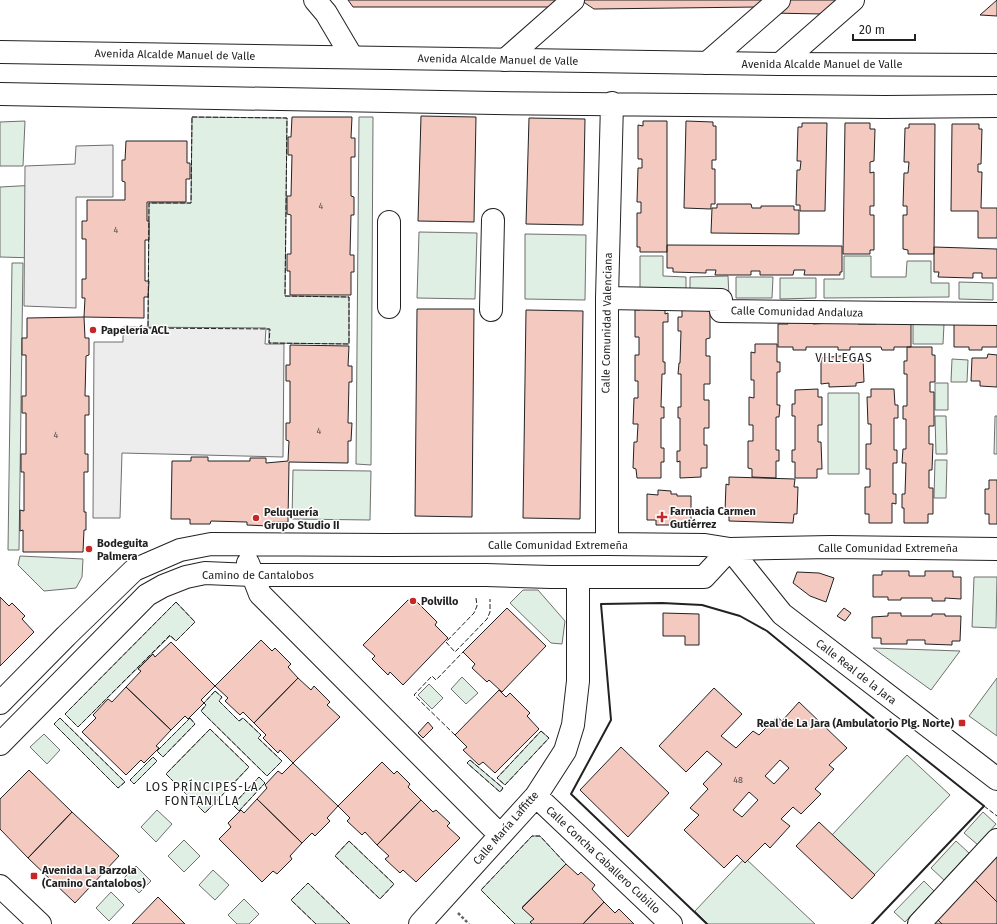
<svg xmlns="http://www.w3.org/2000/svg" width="997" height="924" font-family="'Fira Sans',sans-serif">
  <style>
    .green { fill: #e0efe3; stroke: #6f6f6f }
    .parking { fill: #ededed; stroke: #6f6f6f }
    .building { fill: #f3c9c0; stroke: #222; fill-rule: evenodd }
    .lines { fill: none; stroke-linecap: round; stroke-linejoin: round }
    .minor-casing { stroke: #222; stroke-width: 24 }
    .major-casing { stroke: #222; stroke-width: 24 }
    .path { stroke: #646464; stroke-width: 2.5; stroke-dasharray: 3 2; stroke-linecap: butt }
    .minor { stroke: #fff; stroke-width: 22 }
    .major { stroke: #fff; stroke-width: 22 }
    .fence { stroke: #222; stroke-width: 1; stroke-dasharray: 5 2; stroke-linecap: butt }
    .wall { stroke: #222; stroke-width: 2 }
    .poi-dot { fill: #c62828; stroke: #fff; stroke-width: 1.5 }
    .labels { text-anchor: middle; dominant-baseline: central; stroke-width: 3; stroke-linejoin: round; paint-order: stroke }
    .number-label { font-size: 9px; fill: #564c4a }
    .street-label { font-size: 11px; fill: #222; stroke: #fff }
    .poi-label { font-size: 11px; font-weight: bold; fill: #222; stroke: #fff; text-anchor: start }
    .neighbourhood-label { font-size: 12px; letter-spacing: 1px; fill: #222; stroke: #fff }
  </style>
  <rect width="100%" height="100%" fill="#fff"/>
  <path class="green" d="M192 117 287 118 285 296 349 297V344L269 343V329L148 328 149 203H191Z
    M359 117H373L371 465 356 464Z
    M25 121 23 166H0V122Z
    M37 185V258L0 257V187Z
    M419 232 477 233 475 299 417 298Z
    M525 234 586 235 585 300 525 299Z
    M640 256H663V276L686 277V297H640Z
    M844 256H871V277H906L907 261H931V283H949V297L824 298V279H844Z
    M12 263H23L19 550H8Z
    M728 276 729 297H690V277Z
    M736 277H773L772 298H736Z
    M780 278H816V298L780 299Z
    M959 282 993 283V300L959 299Z
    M913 324H944L943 344H913Z
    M952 359 968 360 967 382H951Z
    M935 383H948V410H935Z
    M828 393H859V474H828Z
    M935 416H946L947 454H936Z
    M995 416H997V454H994Z
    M935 460H947L946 498H934Z
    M293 470 371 471 370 520 292 519Z
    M20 556 83 559 82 577 76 588 44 591 18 565Z
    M974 577H997L996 628 972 627Z
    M523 590H538L565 621 562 644 551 643 510 603Z
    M176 602 195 622 176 641 170 636 78 727 65 714Z
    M873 648 960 651 931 690Z
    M462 677 478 693 466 704 451 689Z
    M997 678V736L969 716Z
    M429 684 443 698 432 709 418 695Z
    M215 691 222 697 219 701 239 721 243 718 261 735 258 738 282 761 267 776 201 711 206 705 204 703Z
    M60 718 125 782 118 788 54 724Z
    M190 718 195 724 163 757 157 751Z
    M210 729 249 767 205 813 166 774Z
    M541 731 549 738 505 785 497 778Z
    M44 734 60 750 47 764 30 747Z
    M907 755 950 795 874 875 832 835Z
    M153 757 157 761 134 784 130 780Z
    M470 760 503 788 500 792 467 763Z
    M259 777 265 783 239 811 233 805Z
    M157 810 172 824 156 842 141 827Z
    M983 812 996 824 978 845 964 833Z
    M532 836H540L566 864 522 907 534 919 532 924H515L481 890Z
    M184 840 200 856 184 872 168 856Z
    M349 841 394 884 380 899 335 856Z
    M956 841 969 853 944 880 931 868Z
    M745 858 815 924H708L695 911Z
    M136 866 151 881 139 893 124 878Z
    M213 870 229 885 215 900 199 885Z
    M924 881 934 891 905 922 894 912Z
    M308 883 350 924H316L291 900Z
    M111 892 124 905 109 921 96 908Z
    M244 899 259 914 249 924H237L228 915Z"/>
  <path class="parking" d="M113 145V197H76V308L24 306 25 166 75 164 76 146Z
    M123 327 266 328 265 344H284L283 457 122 453 120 518H93L94 342H123Z"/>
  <path class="building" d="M348 0H556L548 7H353Z
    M583 0H765L757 7 594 9 582 1Z
    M786 0H839L822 14 770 13Z
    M997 0V16L980 15Z
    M421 116 476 117 474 222 418 221Z
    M292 117H352L351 138H355V157H351V196L354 197V215H351L350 255H354V272H351V295H290V271H287V254H291V215L287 214V196H291L292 155H288V137H291Z
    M529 118 585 119 583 225 526 224Z
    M643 121H667V252H640V247H637V213H641V202H637L638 168H642V159H638V125L643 126Z
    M686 121 713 122V126H716V160H712V169H715V204H711V209L684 208Z
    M802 123H827L825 211H800V205H796L797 170H800L801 161H797L798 127H802Z
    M845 123H870V129H875L874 161 870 162V173L874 172V206H870V215H874V250H870V254H843Z
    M909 124H935L934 254H908V250L903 249V215H907V206H903L904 173H908L909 162H904L905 128H909Z
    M952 124H979V129H982L981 164H978V172H982L981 208H997V238H978V211H951Z
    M126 141H187V163H190V179H186V202H147V221H149V240H145V281H149L148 297H144V318L84 317 85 298H82V279H86V239H82V221H87V200H125V182L122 181V160H125Z
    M717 204H751L752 208H761V206H794V210H799V234L711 233 712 208H717Z
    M667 245 842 246V272H840V275H804L805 270H794L793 275H760V271H751V275H715L716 270H706V273L673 272V268H667Z
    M934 247 997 249V278H982V273H973V278L938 277 939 272H934Z
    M640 300 665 301V314L668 313V322H663V362H665V374H662L661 407H664V418H661V448H664V462H661V478H637L636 469 633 468 634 442H637L638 424H633L634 398H638V381H635V355H639V337H635V310H640Z
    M682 302H707V311H710V338L706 339V356H710V384H704V400H709V428H704V445H707V468H701V477L680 478V461L677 462V451H680V418H678V407H681V374H678L679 363H680L681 331H678V317H682Z
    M417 309H474L472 517 415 516Z
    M526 310 583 311 580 519 523 518Z
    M84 317 85 338H89V355L86 356 85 396H89V415H85V454H88V472H84V512H86V530H84L83 552H23V530L20 531V510L24 511V472H21V454H26V413H22V396H26V355H22V338H27V318Z
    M858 319V324H876V320L902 319V324H911V347H894V350H882L881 347H850V350H838V347H806V350H793V347H778V324H788V321L814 320 813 324 832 323V320Z
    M954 323 997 324V347H982V350H969V347H954Z
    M755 344H777V362H780V372H777V405H780L779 417H776V450H779V461H776V478L752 477V469L748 468V441H753V425H749V397L754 398V380H751V352L755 353Z
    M290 345 349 346 348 366H352V382H349L348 423H352L351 441H348V463L289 462 288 522H269L268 526 247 525V522L211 521 210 524H190V519H171L172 461H191V457H208V461H250V458H266V463L288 461 289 441 286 440V423H290V381H286V365H290Z
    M907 347H932V355H935V382H930V392H934V426H929V444H933L932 470H929V488H933V514H928V523H904V508H902V494H905L906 463H902L903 449H906V419H903V406H907V374H904V361H907Z
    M988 354 997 355V387L980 386V381H971L972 358H987Z
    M850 355V358H863L864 382 856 383V386L829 387V383L821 384V358Z
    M818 389V397H822V425H818V442H821L822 469H817V478H795V462H792V450H795V416H792V404H795V390Z
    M871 389H894L895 405H898V418H894V450H897V463H893V494H896V504L892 503V523H869V514H865V487H870V469H866V444H871V424H868L867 397H871Z
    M729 477 795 479 794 487H798L797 514H794L793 523 729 521V512H725L726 484 729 485Z
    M989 480H997V524H989V514H985V489H989Z
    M658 490 671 491V494H677V496H691V521H684V525H656V520H647V494L658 495Z
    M882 571H909V576H925V571H953V577H961V599L945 598V601H932V598H901V600H888V597H873V575H882Z
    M797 572 819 573 834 578 826 602 810 596 793 583Z
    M0 597 9 606 12 603 25 616 22 619 34 632 0 666Z
    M413 598 437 622 435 625 448 638 403 685 390 672 388 675 372 659 375 656 363 645 408 600 410 601Z
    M507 608 546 646 502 692 489 680 487 682 472 668 475 664 463 652Z
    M844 608 851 613 845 621 837 616Z
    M663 613 699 614V645H685V636H663Z
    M888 613H901V616H932V614H945V616H961L960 641H952V645L925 644V640H907V644H881V638H872V617L888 616Z
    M261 640 272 651 275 648 291 664 288 667 298 678 254 723 243 712 240 715 225 701 228 698 215 686Z
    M171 642 215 686 201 700 204 703 188 719 185 716 171 730 126 687 141 671 138 669 153 654 155 657Z
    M298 678 311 690 314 686 330 702 327 705 340 717 293 763 280 750 278 753 263 738 266 735 254 723Z
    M126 687 171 730 156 746 159 748 144 763 141 760 126 775 82 732 96 718 93 715 108 699 112 702Z
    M714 688 742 714 721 736 736 748 753 731 759 735 777 717 782 721 799 702 847 748 829 765 834 769 815 789 821 794 801 814 793 807 781 819 790 826 770 848 765 843 745 863 737 855 724 868 684 830 699 815 690 808 708 789 703 784 722 764 707 751 686 772 659 746ZM780 760 789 768 774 784 765 776ZM749 792 758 800 742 817 733 810Z
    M499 690 506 697 510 693 530 713 527 716 539 729 495 773 483 762 479 765 463 750 467 747 455 735Z
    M428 722 433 728 423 738 418 733Z
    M621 747 669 793 628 837 580 790Z
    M382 762 394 774 397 771 410 784 408 787 421 800 377 845 365 832 362 835 347 821 350 818 338 806Z
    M293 763 338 806 327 818 330 821 315 836 312 833 302 843 257 799 267 788 265 785 278 771 282 774Z
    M29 770 72 812 28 858 0 829V799Z
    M257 799 302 843 290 856 292 859 277 874 273 871 262 882 219 839 231 827 228 823 241 810 244 813Z
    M421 800 433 812 436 810 450 823 447 826 460 838 416 882 403 870 400 873 385 859 389 856 377 845Z
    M72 812 119 856 75 903 28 858Z
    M819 822 875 875 852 899 796 846Z
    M997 853V902L973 878Z
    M566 864 578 875 581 872 595 885 592 889 604 902 583 924H532L530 922 534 919 522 908Z
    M973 878 997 902V924H942L936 918Z
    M158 897 185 924H132Z
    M604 902 615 913 619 909 634 924H583Z
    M936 918 942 924H930Z"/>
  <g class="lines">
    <defs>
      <path id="minor" d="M315 0 326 13 352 57
        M505 60 573 0
        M707 63 779 0
        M780 64 853 0
        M0 94 495 103 885 107 997 106
        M389 222V307
        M607 298 721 300V311L997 314
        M491 310 493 220
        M607 544V298L612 103
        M730 549 782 614 997 779
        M248 563 260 594 500 835
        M0 703 66 636 134 570 180 550 211 544 385 545 607 544 705 545 730 549 831 547 997 549
        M0 744 147 595 163 586 186 577 205 573 252 575H486L551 577H704L730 549
        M536 796 671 924
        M0 886 40 924
        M420 924 536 796 565 751 573 725 578 681V577
        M919 924 997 840"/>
      <path id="major" d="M0 52 780 64 997 65"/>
    </defs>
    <use href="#minor" class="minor-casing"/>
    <use href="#major" class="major-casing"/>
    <path class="path" d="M458 913 469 924"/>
    <use href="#minor" class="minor"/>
    <use href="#major" class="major"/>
    <path class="fence" d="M192 117 287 118 285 296 349 297V344L269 343 270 329 148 328 149 203H191Z
      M476 598 477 606 474 613 446 642 455 652 487 619 490 612V599
      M176 602 195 622 176 641 170 635 78 727 65 714Z
      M215 691 222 697 219 701 239 721 243 718 261 735 258 738 282 761 267 776 201 711 206 705 204 703Z
      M60 718 125 782 118 788 54 724Z
      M190 718 195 724 163 757 157 751Z
      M210 729 249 767 205 813 166 774Z
      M541 731 549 738 505 785 497 778Z
      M455 735 414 695 432 676 436 680 463 652
      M153 757 157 761 134 784 130 780Z
      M470 760 503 788 500 792 467 763Z
      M259 777 265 783 239 811 233 805Z
      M984 806 997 816
      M349 841 394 884 380 899 335 856Z
      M316 924 291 900 308 883 350 924
      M515 924 481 890 532 836H540L566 864 565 865"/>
    <path class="wall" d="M707 924 571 794 611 720 601 604 662 603 702 605 740 616 767 631 866 712 984 806 872 924"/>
  </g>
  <g class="poi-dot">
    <circle cx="93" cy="330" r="4"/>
    <path d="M660 511h4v4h4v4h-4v4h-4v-4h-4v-4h4z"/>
    <circle cx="256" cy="518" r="4"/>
    <circle cx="89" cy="549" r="4"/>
    <circle cx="413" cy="601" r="4"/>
    <rect x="958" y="719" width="8" height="8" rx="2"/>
    <rect x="30" y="872" width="8" height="8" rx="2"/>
  </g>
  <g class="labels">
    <g class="number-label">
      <text x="321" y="206">4</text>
      <text x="116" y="230">4</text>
      <text x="319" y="431">4</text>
      <text x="56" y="435">4</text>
      <text x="738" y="780">48</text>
    </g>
    <g class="street-label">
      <text transform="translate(175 55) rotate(1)">Avenida Alcalde Manuel de Valle</text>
      <text transform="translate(498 60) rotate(1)">Avenida Alcalde Manuel de Valle</text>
      <text x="822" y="64">Avenida Alcalde Manuel de Valle</text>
      <text transform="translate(797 312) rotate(1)">Calle Comunidad Andaluza</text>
      <text transform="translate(607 323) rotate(-89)">Calle Comunidad Valenciana</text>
      <text x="558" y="545">Calle Comunidad Extremeña</text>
      <text x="888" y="548">Calle Comunidad Extremeña</text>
      <text x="258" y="575">Camino de Cantalobos</text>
      <text transform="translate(856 672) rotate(38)">Calle Real de la Jara</text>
      <text transform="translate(506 828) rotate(-49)">Calle María Laffitte</text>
      <text transform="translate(603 860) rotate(43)">Calle Concha Caballero Cubillo</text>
    </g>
    <g class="poi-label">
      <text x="101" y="330">Papelería ACL</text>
      <text x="670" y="511">Farmacia Carmen<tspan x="670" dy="13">Gutiérrez</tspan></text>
      <text x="264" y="512">Peluquería<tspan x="264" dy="13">Grupo Studio II</tspan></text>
      <text x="97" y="543">Bodeguita<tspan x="97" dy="13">Palmera</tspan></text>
      <text x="421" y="601">Polvillo</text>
      <text x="954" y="723" text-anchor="end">Real de La Jara (Ambulatorio Plg. Norte)</text>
      <text x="42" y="870">Avenida La Barzola<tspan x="42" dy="13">(Camino Cantalobos)</tspan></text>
    </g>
    <g class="neighbourhood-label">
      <text x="844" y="358">VILLEGAS</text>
      <text x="202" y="787">LOS PRÍNCIPES-LA<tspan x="202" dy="14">FONTANILLA</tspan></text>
    </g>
  </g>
  <path d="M853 34v6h62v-6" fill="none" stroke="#222222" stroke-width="2"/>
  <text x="859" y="34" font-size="12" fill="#222222" stroke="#ffffff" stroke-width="3" paint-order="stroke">20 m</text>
</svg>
